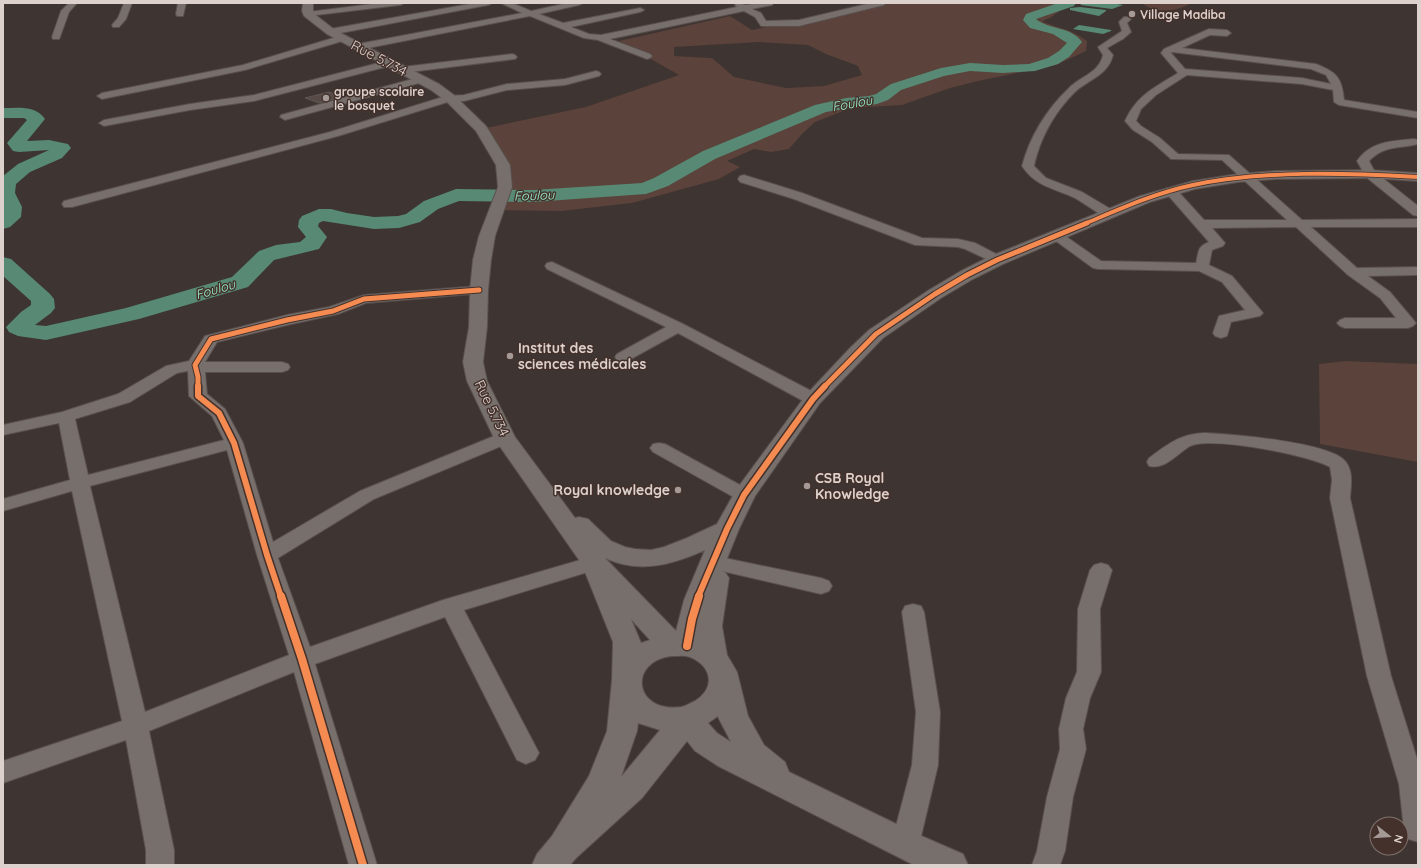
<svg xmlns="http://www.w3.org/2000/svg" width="1421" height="868" font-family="Quicksand,sans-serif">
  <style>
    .green { fill: #5b423a; fill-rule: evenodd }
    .water { fill: #578974 }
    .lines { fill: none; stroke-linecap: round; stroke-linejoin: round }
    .river { fill: #578974; fill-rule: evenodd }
    .building { fill: #584b47; stroke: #605754 }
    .street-casing { stroke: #59504d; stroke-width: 2 }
    .secondary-casing { stroke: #59504d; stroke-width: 2 }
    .street { fill: #776f6c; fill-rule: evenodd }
    .secondary { fill: #776f6c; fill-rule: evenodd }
    .cycleway-far3-casing { stroke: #44312b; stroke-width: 5.5 }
    .cycleway-far2-casing { stroke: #44312b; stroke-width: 7 }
    .cycleway-far1-casing { stroke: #44312b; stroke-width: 9 }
    .cycleway-casing { stroke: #44312b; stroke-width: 11 }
    .cycleway-far3 { stroke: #f68b52; stroke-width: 4 }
    .cycleway-far2 { stroke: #f68b52; stroke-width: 5 }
    .cycleway-far1 { stroke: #f68b52; stroke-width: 6 }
    .cycleway { stroke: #f68b52; stroke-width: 8 }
    .poi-dot { fill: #a59a96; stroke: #44312b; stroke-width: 1.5 }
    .labels { text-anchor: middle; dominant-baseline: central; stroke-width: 3; stroke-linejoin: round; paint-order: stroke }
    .far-poi-label { font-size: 12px; font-weight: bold; fill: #ddd1cd; stroke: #44312b; text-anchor: start }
    .far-water-label { font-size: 13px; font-style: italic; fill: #9cf5d2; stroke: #44312b }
    .street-label { font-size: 14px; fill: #ddd1cd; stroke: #44312b }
    .poi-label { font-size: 14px; font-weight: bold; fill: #ddd1cd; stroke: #44312b; text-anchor: start }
  </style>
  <rect width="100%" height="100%" fill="#3e3431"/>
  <path class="green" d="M876 3H1077L1062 9 1050 18 1044 20 1043 22C1061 29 1071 29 1087 41L1086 51 1056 65 978 81 950 88 902 105 851 108 815 122 801 135 789 149 771 152 754 149 727 161 740 167 719 179 632 203 561 211 496 210 505 176 481 129 586 107 679 75 619 41 730 16 752 30ZM759 42 808 45 826 54 858 66 862 75 824 86 786 88 734 77 712 58 674 56V47Z
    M1142 3H1191C1177 12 1155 14 1142 3Z
    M1346 361 1418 364V462L1320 444 1319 364Z"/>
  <path class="water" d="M1083 3H1112L1123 5 1112 9 1080 5Z
    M1080 7 1106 10V11L1099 16 1070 10V8Z
    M1079 25 1111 30V31L1103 34 1073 29Z"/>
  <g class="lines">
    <path class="river" d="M1058 3H1076L1074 6 1036 19C1049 30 1071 26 1082 42L1069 57 1058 64 1035 71 1003 73 970 71 944 76 901 90 888 100 877 104 826 112 715 159 668 186 646 194 533 202 459 201 438 209 420 222 399 228 374 229 323 221 319 223 318 226 327 237 319 249 274 260 248 287 139 319 46 340 18 336 9 332 6 327 21 312 31 305V301L3 276V257L11 259 50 294 54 299 55 308 51 313 35 325 46 326 126 308 232 277 259 251 276 245 300 242 306 237 298 227 299 220 302 216 319 209H331L347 213 374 217 398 216 406 214 424 201 456 189 533 190 642 183 654 178 703 151 815 105 846 98 869 96 876 94 891 84 941 68 970 63 1003 65 1029 64 1048 58 1059 51 1067 43 1053 34 1030 28 1023 20 1026 14Z
      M3 108C18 108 36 105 45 119L27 141 49 140 68 144 71 148 62 158 30 172 16 184 15 193 22 207 21 217 10 227 3 229V176L18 164 49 150 19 152 13 151 7 143 27 120 24 118H3Z"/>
  </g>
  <path class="building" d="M329 92 342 97 319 103 305 98Z"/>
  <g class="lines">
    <defs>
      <path id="street" d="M69 3H77L69 12 60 37 59 39H53L52 37 61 11Z
        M124 3H132L126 19 119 27H113L112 25 118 18Z
        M178 3H186L183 16H177L176 14Z
        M380 3H404L400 5 308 16 304 14 308 12Z
        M475 3H492L488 5 330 35 326 32 330 29Z
        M501 3H512L531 11 568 3H583L579 5 539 14 563 23 640 8 644 10 640 12 571 27 589 34 601 35 737 7 735 5 737 3 746 5 758 3H773L772 5 752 9 761 13 766 21 799 20 871 3H885L884 5 799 26H761L755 17 744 11 610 39 650 54 652 56 650 58 647 59 598 40 584 38 530 16 358 50 354 47 358 44 522 13Z
        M1124 17H1127L1131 19 1127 23 1131 32 1123 39 1107 48 1113 55C1108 75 1090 79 1076 91 1055 111 1040 138 1034 166L1046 178 1082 192 1114 211 1115 214 1114 217H1104C1095 211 1085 204 1075 198 1054 188 1036 187 1022 166 1030 136 1047 109 1069 88 1081 76 1099 73 1103 55L1098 47 1122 31 1119 22Z
        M1209 29 1227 30 1231 33 1227 36 1210 35 1182 48 1316 64C1336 72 1342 77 1344 100L1418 112V118L1339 105 1334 102 1333 90 1302 84 1187 75 1156 95 1141 109 1136 121 1141 126 1160 138 1178 154 1229 155 1302 220 1418 219V227H1311L1357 268 1418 267V275L1368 276 1390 292 1416 323 1413 326 1408 328H1345L1340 326 1337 323 1340 320 1345 318H1396L1380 298 1348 275 1296 227 1212 228 1225 243 1223 246 1212 250 1209 265 1232 276 1263 313 1260 316 1231 322 1227 336 1221 338 1215 336 1213 333 1219 316 1245 310 1222 282 1199 271 1098 269 1093 268 1049 236 1051 233H1061L1101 261 1196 263C1199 251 1197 247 1209 242L1167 194 1165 191 1167 188H1175L1204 220H1287L1222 160 1171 159 1152 142 1133 130 1125 121C1137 95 1154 88 1178 73L1161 53 1164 49ZM1172 52 1311 69 1326 75 1331 84 1302 78 1185 69 1171 53Z
        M343 35 347 38 346 40 245 70 102 99 97 96 102 93 243 65Z
        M512 54 515 55 517 57 515 59 402 73 397 70 402 67Z
        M390 60 393 61 395 63 393 65 254 101 190 110 104 126 99 123 104 120 190 104 254 95Z
        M596 71 599 72 601 74 599 76 565 85 507 90 464 101H451L338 136 72 207H64L62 204 64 201 330 132 446 96 464 95 507 84 565 79Z
        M420 77 425 80 423 82 285 120 280 117 281 115Z
        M1414 139 1418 140V144C1399 149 1384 145 1369 161L1375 172 1418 206V216L1413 215 1366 177 1357 161C1371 141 1392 141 1414 139Z
        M744 175 802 193 922 238 958 239 975 243 1002 257 1004 260 1002 263 997 264 965 249 958 247 915 245 794 199 740 182 738 179 740 176Z
        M552 262 683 324 819 395 822 399 819 403 813 404 807 403 678 333 629 360 623 362 617 360 615 357 617 354 666 327 547 269 545 266 547 263Z
        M479 286 484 287 486 290 484 293 366 303 338 314 287 325 217 342 205 362H282L288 364 290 367 288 370 282 372H205L207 394 225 409 243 443 273 542 360 491 499 434 505 433 511 434 514 438 511 442 374 499 278 558 310 647 443 600 594 556 601 558 605 563 601 568 464 610 539 753 535 760 526 764 517 760 445 617 315 664 377 865H349L294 672 149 731 174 850V865H146V850L126 740 3 783V761L122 721 72 491 3 511V499L70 480 59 423 3 435V425L62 412 118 394 166 366 189 361 205 336 287 315 329 307 364 295ZM188 371 189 396 212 416 224 440 88 475 75 419 130 402 177 373ZM227 450 257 555 289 655 145 712 90 486Z
        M1204 433C1230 434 1327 442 1344 460 1354 470 1351 485 1350 498L1391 676 1418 762V842L1408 839 1404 830 1399 784 1367 676 1330 498 1332 480 1330 467C1309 455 1211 436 1190 446 1177 454 1165 470 1149 466L1147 462 1149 458C1168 444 1180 434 1204 433Z
        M659 443 665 444 751 491 754 495 751 499 744 501 737 499 653 452 650 448 653 444Z
        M720 557 821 578 829 581 832 586 829 591 821 594 713 569 709 564 713 559Z
        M1101 563 1108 565 1112 570 1100 609 1101 672 1090 698 1083 729 1086 749 1073 797 1065 851 1060 865H1032L1037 851 1047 797 1060 749 1059 729 1066 698 1077 672 1078 609 1090 570 1094 565Z
        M913 604 921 606 924 612 940 712 938 765 919 845 915 854 905 857 895 854 891 845 912 765 916 712 902 612 905 606Z"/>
      <path id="secondary" d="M303 3H313V13L335 30 439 84 454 95 486 126 510 165 512 187 495 236 491 260 488 290 487 327 483 362 487 381 515 437 575 518 579 517 588 519 611 541 625 547 635 549 651 550 664 547 687 538 717 524 736 490 806 395 850 348 869 330 929 290 961 271 991 256 1140 196 1193 181 1238 174 1275 171 1370 170 1418 173V181L1370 178 1275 179 1238 182 1195 189 1150 202 1003 264 973 279 941 298 883 338 820 403 755 496 739 529 722 571 725 572 729 578 722 626 727 655 737 672 748 716 764 745 785 762 789 772 917 834 963 854 968 865H914L718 766 695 751 687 741 642 798 576 858 570 865H532L537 854 552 836 589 776 607 731 612 680 613 642 585 572 586 570 494 438 467 381 463 362 469 327 470 290 473 260 479 236 498 187 496 165 476 131 446 101 431 90 327 34 304 16 302 11ZM705 550 684 600 676 631 605 558C639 574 672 565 705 550ZM631 619 650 640 641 643ZM672 656C678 656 685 655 690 657 712 666 716 688 695 701 690 703 686 706 681 707 633 713 628 661 672 656ZM718 716V717L731 742 717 733 708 723ZM638 723 660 730 621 777 637 731Z"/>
    </defs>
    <use href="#street" class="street-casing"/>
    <use href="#secondary" class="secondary-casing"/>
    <use href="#street" class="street"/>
    <use href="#secondary" class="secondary"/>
    <defs>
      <path id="cycleway-far3" d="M1084 224C1120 209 1155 193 1193 185 1264 170 1346 173 1418 177"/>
      <path id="cycleway-far2" d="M198 387V377L195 365 211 339 287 320 333 311 364 299 479 290
        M824 387 876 334 935 294 967 275 997 260 1087 223"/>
      <path id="cycleway-far1" d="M198 386V396L219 413 234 443 267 555 281 597
        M698 597 727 529 744 495 813 399 825 386"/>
      <path id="cycleway" d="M281 596 302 659 363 865
        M687 646 692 619 699 596"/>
    </defs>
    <use href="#cycleway-far3" class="cycleway-far3-casing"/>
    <use href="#cycleway-far2" class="cycleway-far2-casing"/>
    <use href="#cycleway-far1" class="cycleway-far1-casing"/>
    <use href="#cycleway" class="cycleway-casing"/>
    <use href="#cycleway-far3" class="cycleway-far3"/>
    <use href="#cycleway-far2" class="cycleway-far2"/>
    <use href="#cycleway-far1" class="cycleway-far1"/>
    <use href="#cycleway" class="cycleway"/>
  </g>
  <g class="poi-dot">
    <circle cx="1132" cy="14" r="4"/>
    <circle cx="326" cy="98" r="4"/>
    <circle cx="510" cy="356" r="4"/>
    <circle cx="807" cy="486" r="4"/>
    <circle cx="678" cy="490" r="4"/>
  </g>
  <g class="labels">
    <g class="far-poi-label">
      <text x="1140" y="14">Village Madiba</text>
      <text x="334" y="91">groupe scolaire<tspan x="334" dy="14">le bosquet</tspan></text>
    </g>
    <g class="far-water-label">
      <text transform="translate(852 103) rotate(-10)">Foulou</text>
      <text transform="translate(534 195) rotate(-2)">Foulou</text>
      <text transform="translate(215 289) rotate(-16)">Foulou</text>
    </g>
    <g class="street-label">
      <text transform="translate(379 58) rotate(28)">Rue 5.734</text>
      <text transform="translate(492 408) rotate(64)">Rue 5.734</text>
    </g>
    <g class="poi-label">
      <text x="518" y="348">Institut des<tspan x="518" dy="16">sciences médicales</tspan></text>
      <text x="815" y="478">CSB Royal<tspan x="815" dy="16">Knowledge</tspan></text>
      <text x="670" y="490" text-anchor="end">Royal knowledge</text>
    </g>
  </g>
  <rect width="1421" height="868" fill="none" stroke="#ddd1cd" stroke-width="8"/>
  <g transform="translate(1389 836) rotate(107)"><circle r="19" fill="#44312b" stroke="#81716c"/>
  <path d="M0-3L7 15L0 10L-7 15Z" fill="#a59a96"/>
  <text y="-6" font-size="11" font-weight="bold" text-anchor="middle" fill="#ddd1cd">N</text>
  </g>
</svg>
